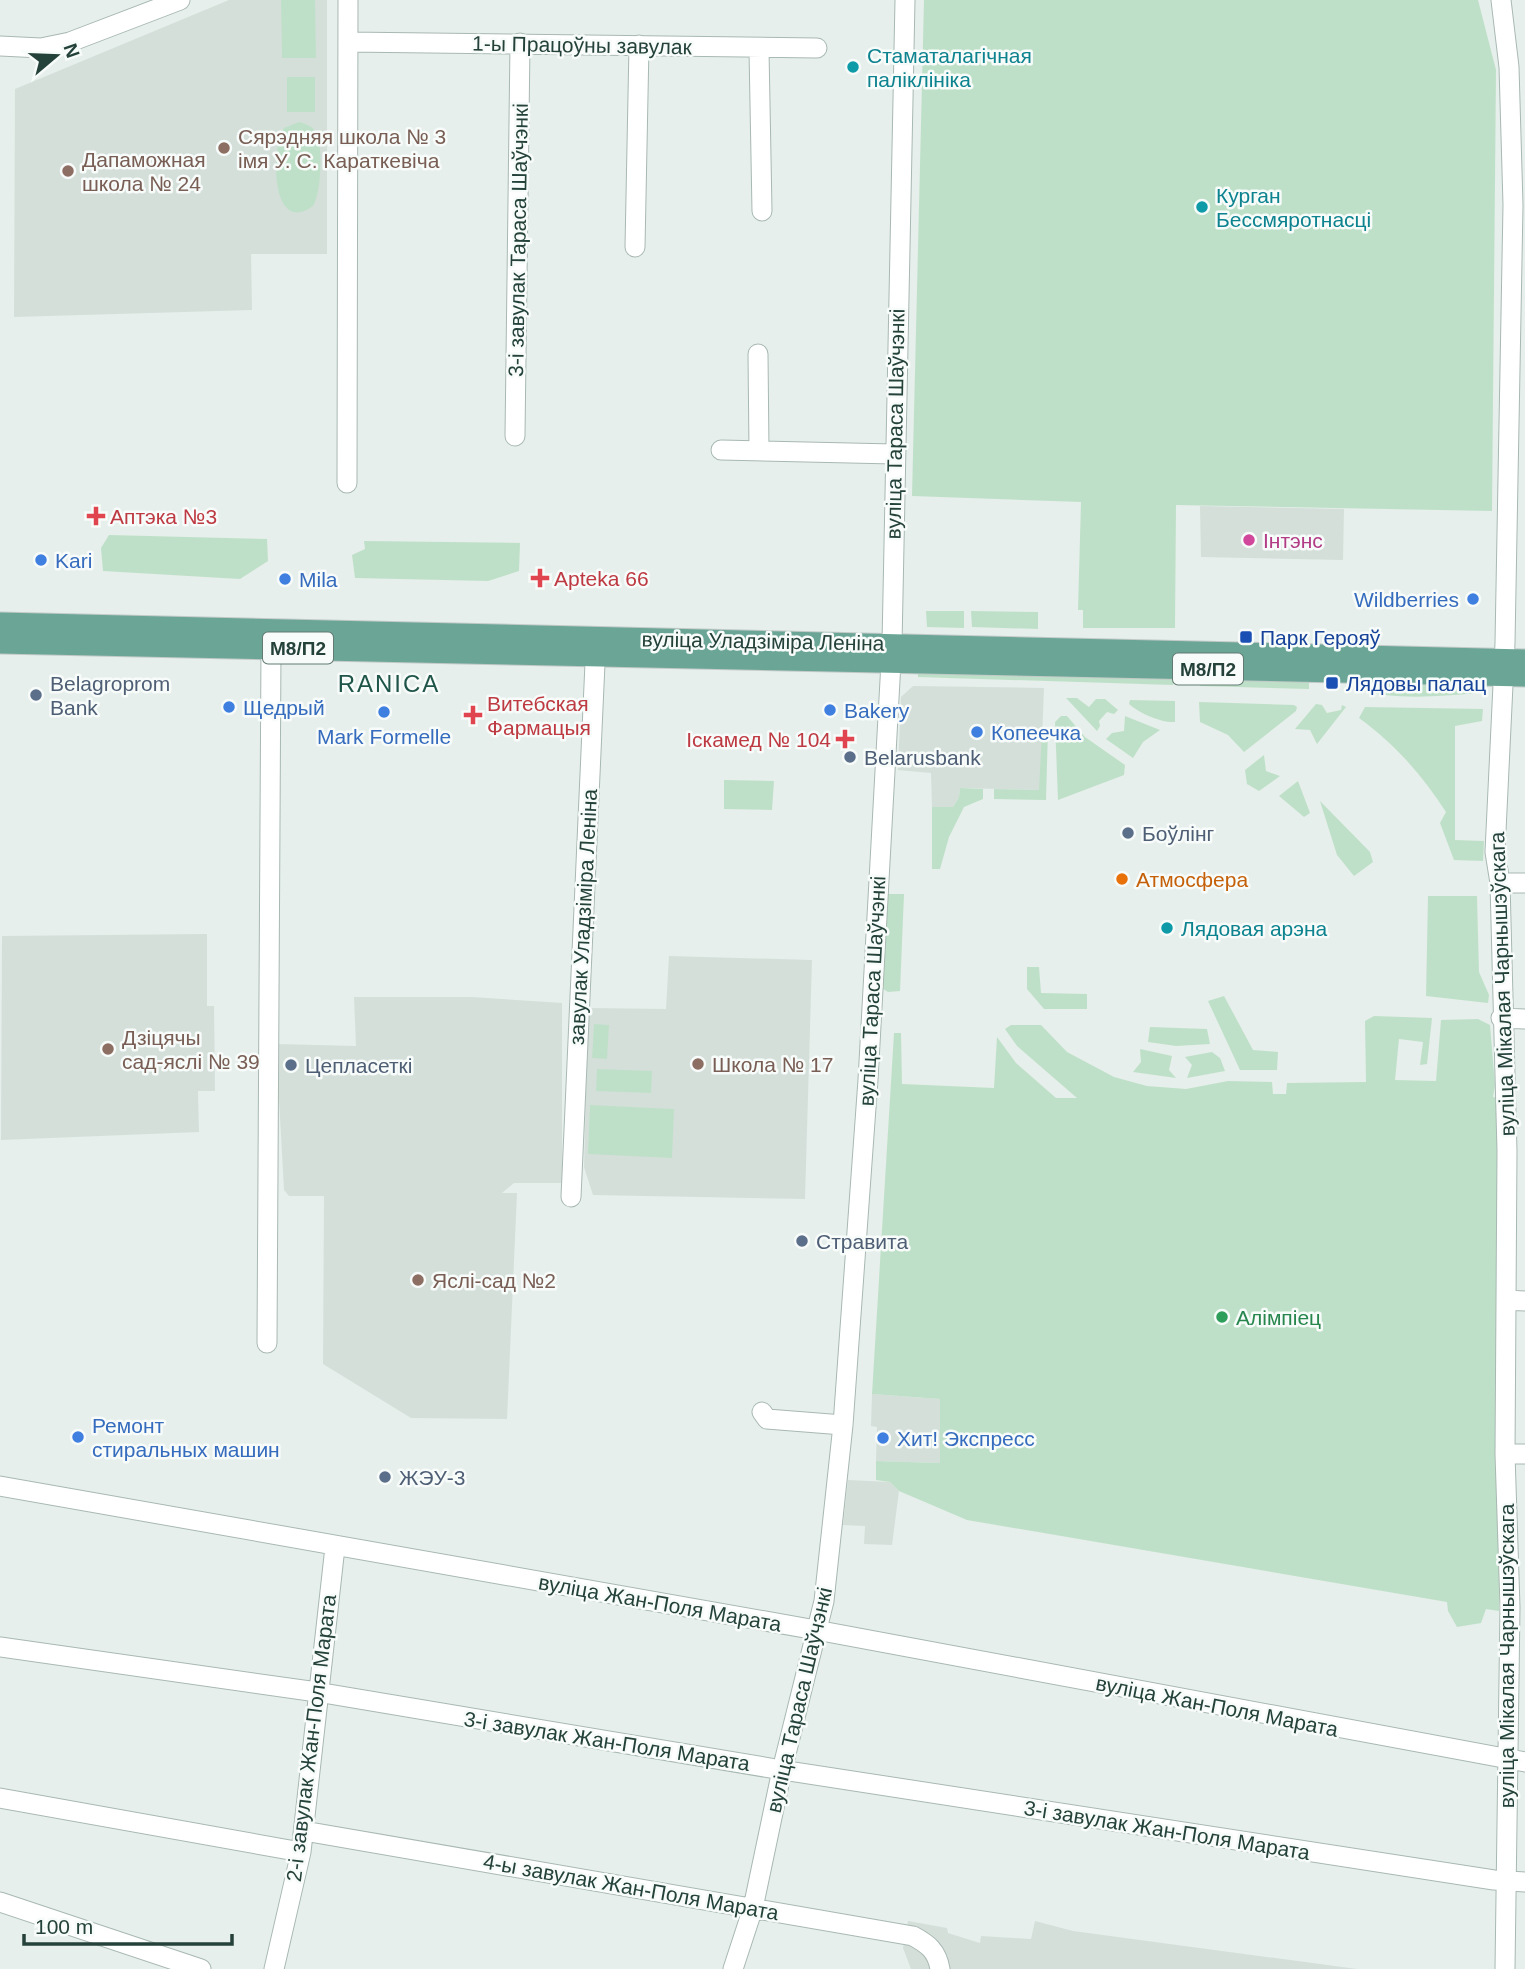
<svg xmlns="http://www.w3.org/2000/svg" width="1525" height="1969" font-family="Helvetica,sans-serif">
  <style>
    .built { fill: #d4dfda }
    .green { fill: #bfe0c8 }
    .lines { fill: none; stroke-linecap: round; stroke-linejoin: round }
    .minor-casing { stroke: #a8b8b2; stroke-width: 21 }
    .major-casing { stroke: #c2cac8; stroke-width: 23 }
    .minor { stroke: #fff; stroke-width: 19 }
    .major { stroke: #6aa596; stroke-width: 21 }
    .culture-dot { fill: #0f9aa8; stroke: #f7fbf9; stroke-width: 2.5 }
    .education-dot { fill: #8d6e63; stroke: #f7fbf9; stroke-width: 2.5 }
    .health-dot { fill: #e0444e; stroke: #f7fbf9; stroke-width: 2.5 }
    .hotel-dot { fill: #d1479c; stroke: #f7fbf9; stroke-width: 2.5 }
    .shop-dot { fill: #3f7fe0; stroke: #f7fbf9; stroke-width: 2.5 }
    .transit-dot { fill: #1a4fb4; stroke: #f7fbf9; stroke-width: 2.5 }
    .service-dot { fill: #5c6f8a; stroke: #f7fbf9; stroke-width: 2.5 }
    .food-dot { fill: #e8710a; stroke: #f7fbf9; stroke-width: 2.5 }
    .leisure-dot { fill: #2e9e5b; stroke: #f7fbf9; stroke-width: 2.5 }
    .labels { text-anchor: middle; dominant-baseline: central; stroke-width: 5; stroke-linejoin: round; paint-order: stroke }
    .shield { fill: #f7fbf9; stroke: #637a73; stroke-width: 2 }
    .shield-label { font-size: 19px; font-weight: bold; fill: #24423a }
    .street-label { font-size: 21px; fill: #24423a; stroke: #f7fbf9 }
    .culture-label { font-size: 21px; fill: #0d838f; stroke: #f7fbf9; text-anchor: start }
    .education-label { font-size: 21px; fill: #785e54; stroke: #f7fbf9; text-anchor: start }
    .health-label { font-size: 21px; fill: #be3a42; stroke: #f7fbf9; text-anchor: start }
    .hotel-label { font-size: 21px; fill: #b23c85; stroke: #f7fbf9; text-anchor: start }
    .shop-label { font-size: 21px; fill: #366cbe; stroke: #f7fbf9; text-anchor: start }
    .transit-label { font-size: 21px; fill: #164399; stroke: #f7fbf9; text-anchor: start }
    .service-label { font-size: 21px; fill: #4e5e75; stroke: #f7fbf9; text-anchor: start }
    .food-label { font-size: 21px; fill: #c56008; stroke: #f7fbf9; text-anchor: start }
    .leisure-label { font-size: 21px; fill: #27864d; stroke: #f7fbf9; text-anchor: start }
    .quarter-label { font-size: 24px; letter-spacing: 2px; fill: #1f5548; stroke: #f7fbf9 }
  </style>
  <rect width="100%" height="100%" fill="#e6efeb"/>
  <path class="built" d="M229 0H327V254H251L252 310 14 317 15 89Z
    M1200 506 1344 509 1343 560 1201 557Z
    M913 686 1044 688 1040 790 960 788 959 797 953 807H932L931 773 898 770 901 697Z
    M207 934V1006H214L215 1091H198L199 1132 1 1140 2 936Z
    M669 956 812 960 805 1199 593 1195 584 1167 588 1008 666 1009Z
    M354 997H472L562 1003V1183H514L502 1193H517L507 1419 411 1418 323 1364 324 1196H289L284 1190 276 1044 356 1046Z
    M872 1394 940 1399V1463L876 1461 877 1427 871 1426Z
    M848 1480 890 1482 899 1491 892 1545 864 1544 865 1526 843 1525Z
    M908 1921 947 1928 948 1933 980 1943 981 1936 1031 1939 1035 1921 1073 1931 1357 1969H911L903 1948Z"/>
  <path class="green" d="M281 0H315L316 58H282Z
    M924 0H1478L1496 70 1492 511 1176 505 1175 628H1083V610H1078L1081 502 912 496Z
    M287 77H315V112H287Z
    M299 122C306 124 313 126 317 134 323 147 321 195 313 206 270 237 271 147 284 128Z
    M109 535 267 539 268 561 240 579 103 571 101 548Z
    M364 541 520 543 519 571 488 581 355 578 352 555 365 549Z
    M926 611H964V628L927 627Z
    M971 611 1038 612V629L972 627Z
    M918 668 1173 676V685L918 677Z
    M1200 677 1309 680V689L1200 686Z
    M1354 681 1477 684 1476 693C1435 697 1394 700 1354 689Z
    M1066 698H1077L1089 707 1096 699H1105L1118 710 1114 714 1107 712 1099 721 1100 726 1097 731Z
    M1130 700 1175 701V722C1161 723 1139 713 1129 704Z
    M1199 702 1294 705 1297 707 1296 711 1244 752 1228 735 1200 722Z
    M1316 704 1322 705 1327 713 1341 710 1342 705 1346 707 1317 744 1310 730 1295 729Z
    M1365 707 1483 709 1482 721 1455 726V840L1484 841 1483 861 1454 860 1440 823 1446 812C1422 775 1395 744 1359 718Z
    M1061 716H1067L1085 737 1125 765 1124 775 1058 800 1055 722Z
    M1125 716 1160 730 1143 742 1133 758 1106 739 1112 733 1124 731Z
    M1042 730H1048L1046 800 994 799V789L1039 790Z
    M1264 755 1266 771 1280 776 1259 791 1247 784 1245 770Z
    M724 780 774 781 772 810 724 809Z
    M1298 781 1310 813 1304 817 1279 796Z
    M960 788 983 789V799L964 807 949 837 940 869H932V807H953L959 797Z
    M1320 801 1370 852 1373 862 1354 876 1337 855Z
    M884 894H904L900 991 888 992 880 987Z
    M1428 896H1477L1479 972 1489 995 1488 1003 1426 996Z
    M1027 967H1039L1041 993 1087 994V1009H1044L1027 989Z
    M1224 996 1253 1050 1278 1052 1277 1070H1240L1208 1001Z
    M1374 1016 1432 1018 1427 1064 1420 1065 1423 1042 1399 1039 1395 1080 1436 1081 1441 1020 1478 1019 1490 1025 1495 1085 1493 1097 1498 1098 1499 1611 1486 1609 1481 1623 1457 1627 1448 1611 1447 1602 967 1520 899 1491 890 1482 876 1480V1461L940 1463V1399L872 1394 894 1033H901L902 1084 994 1088 997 1037 1016 1063 1056 1098H1077L1017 1046 1005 1029 1011 1025H1041L1067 1052 1114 1077 1147 1086 1186 1089 1228 1081 1272 1082 1273 1094H1286L1287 1083 1366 1082 1365 1021Z
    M594 1024 609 1025 607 1059 592 1058Z
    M1150 1027 1207 1029 1210 1044 1176 1046 1148 1042Z
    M1140 1049 1172 1056 1169 1070 1176 1078 1133 1072 1141 1062Z
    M1212 1052 1220 1058 1225 1071 1187 1078 1192 1065 1185 1057Z
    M597 1069 652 1071 651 1093 596 1091Z
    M590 1105 674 1109 672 1158 588 1154Z"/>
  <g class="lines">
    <defs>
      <path id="minor" d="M1501 0 1509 67 1513 205 1505 643 1495 852 1500 883 1507 1151 1505 1454 1510 1607 1505 1969
        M348 42 817 48
        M0 46 41 48 70 42 180 0
        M759 50 762 211
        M635 247 639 45
        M758 354 759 451
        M515 436 520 43
        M721 450 894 454
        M347 483 348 0
        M1500 883H1525
        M1501 1018 1525 1019
        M571 1197 596 641
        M1506 1300 1525 1301
        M267 1343 271 648
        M762 1412 767 1419 843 1425
        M1505 1454H1525
        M0 1486 816 1630 1525 1762
        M0 1647 317 1692 782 1770 1494 1880 1525 1882
        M0 1798 301 1852
        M304 1831 913 1936C928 1944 937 1951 940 1969
        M0 1902 201 1969
        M274 1969 301 1852 335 1547
        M733 1969 753 1908 782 1770 824 1601 843 1425 868 1080 892 644 905 0"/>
      <path id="major" d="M0 623 1525 660
        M0 643 1525 676"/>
    </defs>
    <use href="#minor" class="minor-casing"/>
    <use href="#major" class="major-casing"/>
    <use href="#minor" class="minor"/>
    <use href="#major" class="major"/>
  </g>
  <g class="culture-dot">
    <circle cx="853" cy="67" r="7"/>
    <circle cx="1202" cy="207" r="7"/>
    <circle cx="1167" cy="928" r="7"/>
  </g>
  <g class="education-dot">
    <circle cx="224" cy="148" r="7"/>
    <circle cx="68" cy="171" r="7"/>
    <circle cx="108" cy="1049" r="7"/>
    <circle cx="698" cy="1064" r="7"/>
    <circle cx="418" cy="1280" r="7"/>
  </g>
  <g class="health-dot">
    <path d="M92.5 505.5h7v7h7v7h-7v7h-7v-7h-7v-7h7z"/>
    <path d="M536.5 567.5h7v7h7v7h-7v7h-7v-7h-7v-7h7z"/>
    <path d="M469.5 704.5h7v7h7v7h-7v7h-7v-7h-7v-7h7z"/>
    <path d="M841.5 728.5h7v7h7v7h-7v7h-7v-7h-7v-7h7z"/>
  </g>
  <circle class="hotel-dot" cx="1249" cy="540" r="7"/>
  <g class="shop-dot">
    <circle cx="41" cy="560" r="7"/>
    <circle cx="285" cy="579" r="7"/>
    <circle cx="1473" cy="599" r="7"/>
    <circle cx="229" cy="707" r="7"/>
    <circle cx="830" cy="710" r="7"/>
    <circle cx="384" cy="712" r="7"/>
    <circle cx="977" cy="732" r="7"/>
    <circle cx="78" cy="1437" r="7"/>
    <circle cx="883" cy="1438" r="7"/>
  </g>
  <g class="transit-dot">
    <rect x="1239" y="630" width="14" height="14" rx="3.5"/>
    <rect x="1325" y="676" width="14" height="14" rx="3.5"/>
  </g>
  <g class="service-dot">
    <circle cx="36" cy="695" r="7"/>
    <circle cx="850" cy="757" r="7"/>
    <circle cx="1128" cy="833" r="7"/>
    <circle cx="291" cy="1065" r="7"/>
    <circle cx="802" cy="1241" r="7"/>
    <circle cx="385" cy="1477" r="7"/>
  </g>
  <circle class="food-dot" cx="1122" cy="879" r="7"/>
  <circle class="leisure-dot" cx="1222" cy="1317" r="7"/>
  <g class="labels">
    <g class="shield">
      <rect x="263" y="632.5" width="70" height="31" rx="5"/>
      <rect x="1173" y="653.5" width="70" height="31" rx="5"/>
    </g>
    <g class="shield-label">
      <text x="298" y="648">М8/П2</text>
      <text x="1208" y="669">М8/П2</text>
    </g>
    <g class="street-label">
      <text transform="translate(582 45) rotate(1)">1-ы Працоўны завулак</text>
      <text transform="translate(518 240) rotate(-89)">3-і завулак Тараса Шаўчэнкі</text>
      <text transform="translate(895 424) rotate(-89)">вуліца Тараса Шаўчэнкі</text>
      <text transform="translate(763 641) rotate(1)">вуліца Уладзіміра Леніна</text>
      <text transform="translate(583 917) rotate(-87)">завулак Уладзіміра Леніна</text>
      <text transform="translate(1502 984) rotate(-92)">вуліца Мікалая Чарнышэўскага</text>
      <text transform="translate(872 991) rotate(-87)">вуліца Тараса Шаўчэнкі</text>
      <text transform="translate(660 1603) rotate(10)">вуліца Жан-Поля Марата</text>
      <text transform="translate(1506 1656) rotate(-90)">вуліца Мікалая Чарнышэўскага</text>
      <text transform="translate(799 1700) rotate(-77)">вуліца Тараса Шаўчэнкі</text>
      <text transform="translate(1217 1706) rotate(11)">вуліца Жан-Поля Марата</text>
      <text transform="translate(311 1738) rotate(-83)">2-і завулак Жан-Поля Марата</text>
      <text transform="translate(607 1741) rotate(9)">3-і завулак Жан-Поля Марата</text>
      <text transform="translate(1167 1830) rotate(9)">3-і завулак Жан-Поля Марата</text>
      <text transform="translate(631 1887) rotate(10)">4-ы завулак Жан-Поля Марата</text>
    </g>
    <g class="culture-label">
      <text x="867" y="55">Стаматалагічная<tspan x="867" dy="24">паліклініка</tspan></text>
      <text x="1216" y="195">Курган<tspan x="1216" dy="24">Бессмяротнасці</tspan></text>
      <text x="1181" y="928">Лядовая арэна</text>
    </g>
    <g class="education-label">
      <text x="238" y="136">Сярэдняя школа № 3<tspan x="238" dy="24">імя У. С. Караткевіча</tspan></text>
      <text x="82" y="159">Дапаможная<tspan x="82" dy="24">школа № 24</tspan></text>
      <text x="122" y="1037">Дзіцячы<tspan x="122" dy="24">сад-яслі № 39</tspan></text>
      <text x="712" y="1064">Школа № 17</text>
      <text x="432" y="1280">Яслі-сад №2</text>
    </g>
    <g class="health-label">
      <text x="110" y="516">Аптэка №3</text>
      <text x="554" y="578">Apteka 66</text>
      <text x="487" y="703">Витебская<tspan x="487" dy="24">Фармацыя</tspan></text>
      <text x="831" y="739" text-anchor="end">Іскамед № 104</text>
    </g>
    <g class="hotel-label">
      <text x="1263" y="540">Інтэнс</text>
    </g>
    <g class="shop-label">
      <text x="55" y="560">Kari</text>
      <text x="299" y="579">Mila</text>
      <text x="1459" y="599" text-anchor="end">Wildberries</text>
      <text x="243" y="707">Щедрый</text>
      <text x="844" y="710">Bakery</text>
      <text x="991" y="732">Копеечка</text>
      <text x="384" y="736" text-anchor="middle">Mark Formelle</text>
      <text x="92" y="1425">Ремонт<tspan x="92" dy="24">стиральных машин</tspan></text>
      <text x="897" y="1438">Хит! Экспресс</text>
    </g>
    <g class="transit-label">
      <text x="1260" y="637">Парк Герояў</text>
      <text x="1346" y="683">Лядовы палац</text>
    </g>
    <g class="service-label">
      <text x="50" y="683">Belagroprom<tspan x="50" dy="24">Bank</tspan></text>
      <text x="864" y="757">Belarusbank</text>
      <text x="1142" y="833">Боўлінг</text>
      <text x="305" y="1065">Цепласеткі</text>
      <text x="816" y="1241">Стравита</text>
      <text x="399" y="1477">ЖЭУ-3</text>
    </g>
    <g class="food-label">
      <text x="1136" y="879">Атмосфера</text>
    </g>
    <g class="leisure-label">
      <text x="1236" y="1317">Алімпіец</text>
    </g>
    <g class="quarter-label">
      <text x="389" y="683">RANICA</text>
    </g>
  </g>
  <g transform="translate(56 56) rotate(71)" stroke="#f7fbf9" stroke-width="5" paint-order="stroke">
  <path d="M0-5L12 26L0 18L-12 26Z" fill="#24423a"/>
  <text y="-10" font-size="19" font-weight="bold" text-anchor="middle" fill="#24423a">N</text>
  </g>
  <path d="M24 1934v10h208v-10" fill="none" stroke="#24423a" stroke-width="3.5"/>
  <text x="35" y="1934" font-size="21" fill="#24423a" stroke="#f7fbf9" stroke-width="5" paint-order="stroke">100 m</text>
</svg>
